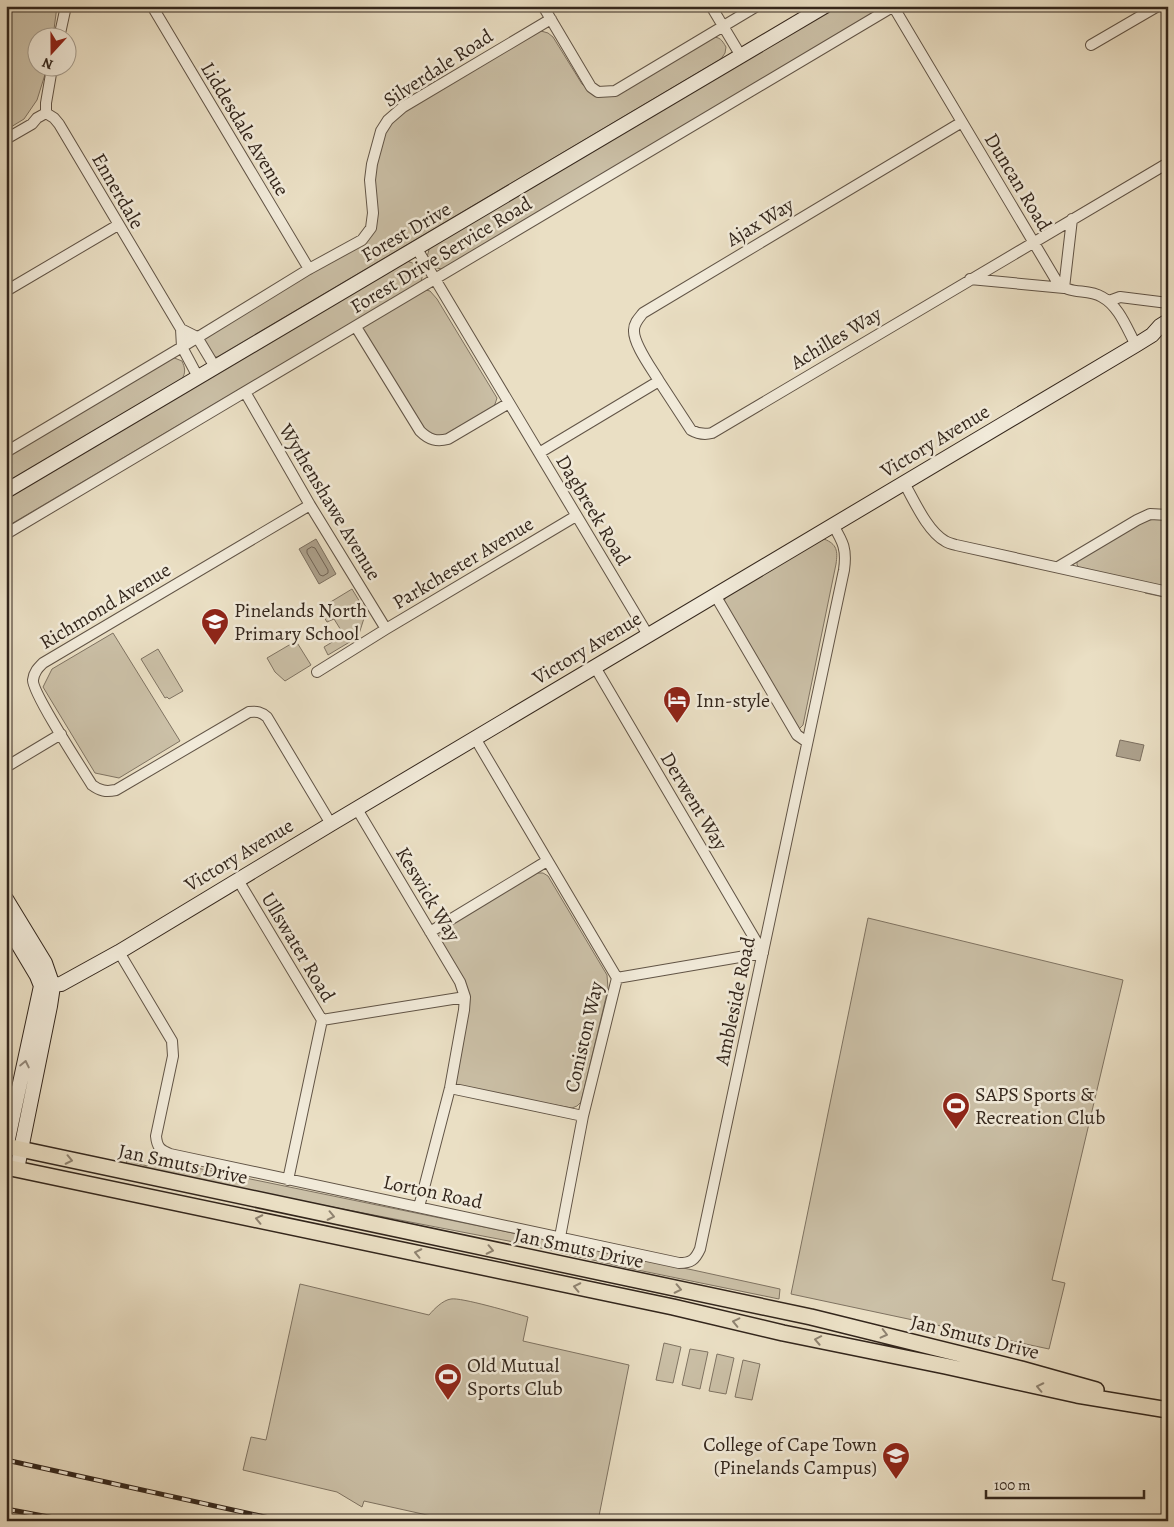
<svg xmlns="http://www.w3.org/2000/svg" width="1174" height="1527" font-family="Alegreya,serif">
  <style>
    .green { fill: #cbc0a7; stroke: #7f7362 }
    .water { fill: #aca08b; stroke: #7c6f5f }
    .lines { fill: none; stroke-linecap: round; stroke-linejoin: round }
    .shore { stroke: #706354; stroke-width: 1 }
    .street-casing { stroke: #615446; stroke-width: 12 }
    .secondary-casing { stroke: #33261c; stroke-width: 16 }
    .primary-casing { stroke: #33261c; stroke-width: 18 }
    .street { stroke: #f1ead9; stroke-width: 10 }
    .secondary { stroke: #f1ead9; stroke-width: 14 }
    .primary { stroke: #eadfc4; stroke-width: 15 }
    .rail-casing { stroke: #33261c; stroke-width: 5 }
    .rail { stroke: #f1ead9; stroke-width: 3; stroke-dasharray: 9; stroke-linecap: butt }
    .oneway { stroke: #92887a }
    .oneway2 { stroke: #8e8270 }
    .labels { text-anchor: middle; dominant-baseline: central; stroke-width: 5; stroke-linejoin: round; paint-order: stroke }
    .street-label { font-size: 20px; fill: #33261c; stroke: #f1ead9 }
    .poi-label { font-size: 20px; fill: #33261c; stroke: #f1ead9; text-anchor: start }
  </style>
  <rect width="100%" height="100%" fill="#eadfc4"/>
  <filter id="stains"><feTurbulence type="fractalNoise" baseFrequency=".004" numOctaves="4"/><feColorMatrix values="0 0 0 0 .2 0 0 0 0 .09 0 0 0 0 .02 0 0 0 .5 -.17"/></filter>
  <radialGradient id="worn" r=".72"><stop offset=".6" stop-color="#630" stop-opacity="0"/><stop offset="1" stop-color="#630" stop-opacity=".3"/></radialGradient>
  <path class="green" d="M6 6H57L53 37 38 38V68H47L37 100 24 119 6 130Z
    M834 6H880L877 11 442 269 432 267 427 257 430 246Z
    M541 31 548 33 553 37 582 84 587 89 602 95 712 37C720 37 722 40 726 47L725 53 721 59 217 357 211 356 203 342 206 336 362 243 368 236 369 178 380 138 397 116 534 32Z
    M407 261 418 265 423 273 421 282 6 527V499Z
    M426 290 430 291 437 299 497 398 494 407 438 439 425 434 361 330 363 326 422 291Z
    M172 357 182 361C185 368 186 372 182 379L6 485V455Z
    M1160 518 1168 519V598L1145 593 1144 584 1080 568 1077 565V561C1103 545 1129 522 1160 518Z
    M824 539C837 544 838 551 836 564L803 725 799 729 796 728 723 603 728 593Z
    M352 589 366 612 358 637 328 655 324 647 344 635 334 619 327 622 319 609Z
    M113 633 180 741 119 778 95 773 43 687 52 669Z
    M296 641 311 665 285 681 275 672 267 658Z
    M158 649 183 691 169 699 167 697 165 698 141 659Z
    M536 873H543L548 876 607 975 608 989 581 1102 577 1106 572 1108 459 1088 455 1082 467 1006 437 935 441 931Z
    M868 918 1123 980 1052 1280 1065 1283 1049 1349 791 1294Z
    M153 1159 693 1270 780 1289 779 1299 623 1267 519 1243 125 1167 127 1160 147 1166Z
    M300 1284 429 1315C434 1309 443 1300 451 1299 460 1297 515 1313 528 1317L523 1341 629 1365 598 1521H454L364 1501 362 1507 337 1492 243 1470 251 1437 266 1440Z
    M664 1343 681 1347 673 1383 656 1380Z
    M690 1349 708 1352 700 1389 682 1385Z
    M717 1354 734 1358 726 1394 709 1391Z
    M743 1360 760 1364 752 1400 735 1397Z"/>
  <path class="water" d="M316 539 336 574 319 584 299 549Z
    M1120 740 1144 745 1140 761 1116 756Z"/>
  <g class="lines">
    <path class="shore" d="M312 547 315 548 328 570V573L323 576 320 575 307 553V550Z"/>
    <defs>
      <path id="street" d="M152 6 309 269
        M543 6 591 87 598 92 615 91 757 6
        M711 6 741 56
        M893 6 1056 280C1069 297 1086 287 1102 297 1119 306 1127 329 1136 345
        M59 38 66 6
        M1091 45 1158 6
        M46 113 54 118 59 124 181 329 197 337 215 367
        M46 113V103L52 68
        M6 139 32 124 37 118 46 113
        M417 249 648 635
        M970 279 1064 288 1072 219
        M6 291 118 225
        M1109 301 1120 297 1168 303
        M356 327 420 431C429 440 437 442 448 439L509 403
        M181 329 182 347 198 377
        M659 381C652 369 633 344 634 330 634 323 639 318 643 313L962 122
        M245 392 310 505 386 629
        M6 452 182 347 309 269 362 240 371 228 373 213 370 180 372 164 381 131 388 120 403 107 551 19
        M539 453 659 381 691 430C698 434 704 435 712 433L1168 163
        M904 483C914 500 927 531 945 541 948 543 952 544 956 545L1168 592
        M310 505 43 663C38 668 34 672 33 680 32 692 82 769 92 785 100 791 106 792 116 790L249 712C257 711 261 712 267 717L331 824
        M6 534 894 6
        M1058 567 1137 520 1150 514 1168 515
        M715 595 797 735 807 742
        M595 667 763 953 617 978
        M317 672 386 629 576 516
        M475 738 617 978 583 1116 560 1237
        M6 767 61 734
        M357 809 460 982 465 997 464 1010 450 1088 419 1207
        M238 880 322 1020 288 1180
        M430 932 547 861
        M119 952 172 1041 173 1056 156 1136C157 1147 160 1150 170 1154L679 1263C691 1263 695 1260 700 1249L844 570C847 549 843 542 833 525
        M322 1020 465 997
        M450 1088 583 1116"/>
      <path id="secondary" d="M6 491 825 6
        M6 899 45 963 53 986 50 1006 17 1169
        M6 924 37 976 41 986 6 1148
        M41 986 61 984 119 952 331 824 1136 345 1152 335 1160 326 1168 321"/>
      <path id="primary" d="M6 1146 811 1317 1021 1369 1096 1390
        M6 1167 673 1307 783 1333 945 1366 1077 1395 1168 1410"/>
    </defs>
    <use href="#street" class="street-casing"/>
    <use href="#secondary" class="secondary-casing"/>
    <use href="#primary" class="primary-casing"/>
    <use href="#street" class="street"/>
    <use href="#secondary" class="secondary"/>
    <use href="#primary" class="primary"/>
    <defs>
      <path id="rail" d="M6 1460 283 1521
        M6 1509 70 1521"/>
    </defs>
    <use href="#rail" class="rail-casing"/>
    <use href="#rail" class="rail"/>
  </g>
  <defs><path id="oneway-chevron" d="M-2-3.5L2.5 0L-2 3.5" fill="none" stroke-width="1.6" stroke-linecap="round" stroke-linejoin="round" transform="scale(1.25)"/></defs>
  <use class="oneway" href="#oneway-chevron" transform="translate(25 1064) rotate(-78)"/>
  <g class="oneway2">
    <use href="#oneway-chevron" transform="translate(69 1160) rotate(12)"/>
    <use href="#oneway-chevron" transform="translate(331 1216) rotate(12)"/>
    <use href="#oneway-chevron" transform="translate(259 1219) rotate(-168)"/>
    <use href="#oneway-chevron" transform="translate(490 1250) rotate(12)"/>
    <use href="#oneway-chevron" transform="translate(418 1253) rotate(-168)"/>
    <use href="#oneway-chevron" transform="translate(577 1287) rotate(-168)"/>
    <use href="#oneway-chevron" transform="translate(678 1289) rotate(12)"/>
    <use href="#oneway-chevron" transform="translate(736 1322) rotate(-167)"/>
    <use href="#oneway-chevron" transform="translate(884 1334) rotate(14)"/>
    <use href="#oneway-chevron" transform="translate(818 1340) rotate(-169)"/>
    <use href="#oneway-chevron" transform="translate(1040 1387) rotate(-168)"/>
  </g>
  <defs>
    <symbol id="school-pin" viewBox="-11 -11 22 30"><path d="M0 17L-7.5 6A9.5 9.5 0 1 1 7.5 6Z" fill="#8f2418" stroke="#f1ead9"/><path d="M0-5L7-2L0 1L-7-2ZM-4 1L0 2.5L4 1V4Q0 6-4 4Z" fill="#fff"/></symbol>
    <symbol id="hotel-pin" viewBox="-11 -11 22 30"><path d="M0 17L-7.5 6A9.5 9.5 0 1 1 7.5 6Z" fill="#8f2418" stroke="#f1ead9"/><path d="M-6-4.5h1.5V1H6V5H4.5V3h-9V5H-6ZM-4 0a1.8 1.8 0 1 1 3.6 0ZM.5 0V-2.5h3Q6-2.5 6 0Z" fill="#fff"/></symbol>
    <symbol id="stadium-pin" viewBox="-11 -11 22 30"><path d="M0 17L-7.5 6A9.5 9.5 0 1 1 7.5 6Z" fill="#8f2418" stroke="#f1ead9"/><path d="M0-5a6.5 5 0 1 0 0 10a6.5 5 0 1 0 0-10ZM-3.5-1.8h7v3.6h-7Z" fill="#fff"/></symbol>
    <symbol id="university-pin" viewBox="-11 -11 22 30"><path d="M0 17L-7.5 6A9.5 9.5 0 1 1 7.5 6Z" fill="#8f2418" stroke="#f1ead9"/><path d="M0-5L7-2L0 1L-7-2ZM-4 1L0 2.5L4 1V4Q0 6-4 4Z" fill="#fff"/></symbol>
  </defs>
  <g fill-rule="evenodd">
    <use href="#school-pin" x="199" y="606" width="32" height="43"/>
    <use href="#hotel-pin" x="661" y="684" width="32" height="43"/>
    <use href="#stadium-pin" x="940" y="1090" width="32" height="43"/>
    <use href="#stadium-pin" x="432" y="1361" width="32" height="43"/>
    <use href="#university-pin" x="880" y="1440" width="32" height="43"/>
  </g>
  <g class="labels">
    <g class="street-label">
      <text transform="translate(438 68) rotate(-33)">Silverdale Road</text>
      <text transform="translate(245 129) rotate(59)">Liddesdale Avenue</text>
      <text transform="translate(1018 182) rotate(59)">Duncan Road</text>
      <text transform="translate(118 191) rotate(60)">Ennerdale</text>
      <text transform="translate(760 222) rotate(-31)">Ajax Way</text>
      <text transform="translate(406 232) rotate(-30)">Forest Drive</text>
      <text transform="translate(441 255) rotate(-31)">Forest Drive Service Road</text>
      <text transform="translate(836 338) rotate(-31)">Achilles Way</text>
      <text transform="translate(935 441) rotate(-31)">Victory Avenue</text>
      <text transform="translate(330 502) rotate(59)">Wythenshawe Avenue</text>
      <text transform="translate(593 510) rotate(59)">Dagbreek Road</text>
      <text transform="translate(463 563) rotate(-31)">Parkchester Avenue</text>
      <text transform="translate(105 606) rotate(-31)">Richmond Avenue</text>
      <text transform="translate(587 648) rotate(-31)">Victory Avenue</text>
      <text transform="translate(694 801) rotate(59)">Derwent Way</text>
      <text transform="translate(239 855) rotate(-31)">Victory Avenue</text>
      <text transform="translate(428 894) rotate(59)">Keswick Way</text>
      <text transform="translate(298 947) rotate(59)">Ullswater Road</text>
      <text transform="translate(735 1001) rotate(-78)">Ambleside Road</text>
      <text transform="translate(584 1037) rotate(-77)">Coniston Way</text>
      <text transform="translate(183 1164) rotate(12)">Jan Smuts Drive</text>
      <text transform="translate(433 1192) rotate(12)">Lorton Road</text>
      <text transform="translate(579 1248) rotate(12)">Jan Smuts Drive</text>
      <text transform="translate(975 1337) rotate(14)">Jan Smuts Drive</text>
    </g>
    <g class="poi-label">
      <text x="234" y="610">Pinelands North<tspan x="234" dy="23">Primary School</tspan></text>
      <text x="696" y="700">Inn-style</text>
      <text x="975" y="1094">SAPS Sports &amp;<tspan x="975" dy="23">Recreation Club</tspan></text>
      <text x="467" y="1365">Old Mutual<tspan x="467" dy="23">Sports Club</tspan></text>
      <text x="877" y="1444" text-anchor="end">College of Cape Town<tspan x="877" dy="23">(Pinelands Campus)</tspan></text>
    </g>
  </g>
  <rect width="1174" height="1527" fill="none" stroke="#eadfc4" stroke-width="25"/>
  <rect x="8" y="8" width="1159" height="1512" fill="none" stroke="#33261c" stroke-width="2.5"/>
  <rect x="12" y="12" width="1149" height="1502" fill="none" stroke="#33261c"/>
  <g transform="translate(52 52) rotate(201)"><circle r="24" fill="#f1ead9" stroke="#a59c8d"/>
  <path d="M0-4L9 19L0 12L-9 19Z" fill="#8f2418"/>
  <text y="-8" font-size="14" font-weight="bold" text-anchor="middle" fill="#33261c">N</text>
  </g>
  <path d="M986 1490v8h158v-8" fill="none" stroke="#33261c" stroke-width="2.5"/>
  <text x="994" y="1490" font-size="15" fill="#33261c" stroke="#f1ead9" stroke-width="4" paint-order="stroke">100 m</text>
  <rect width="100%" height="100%" filter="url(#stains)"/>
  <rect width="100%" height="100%" fill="url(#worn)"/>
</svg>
